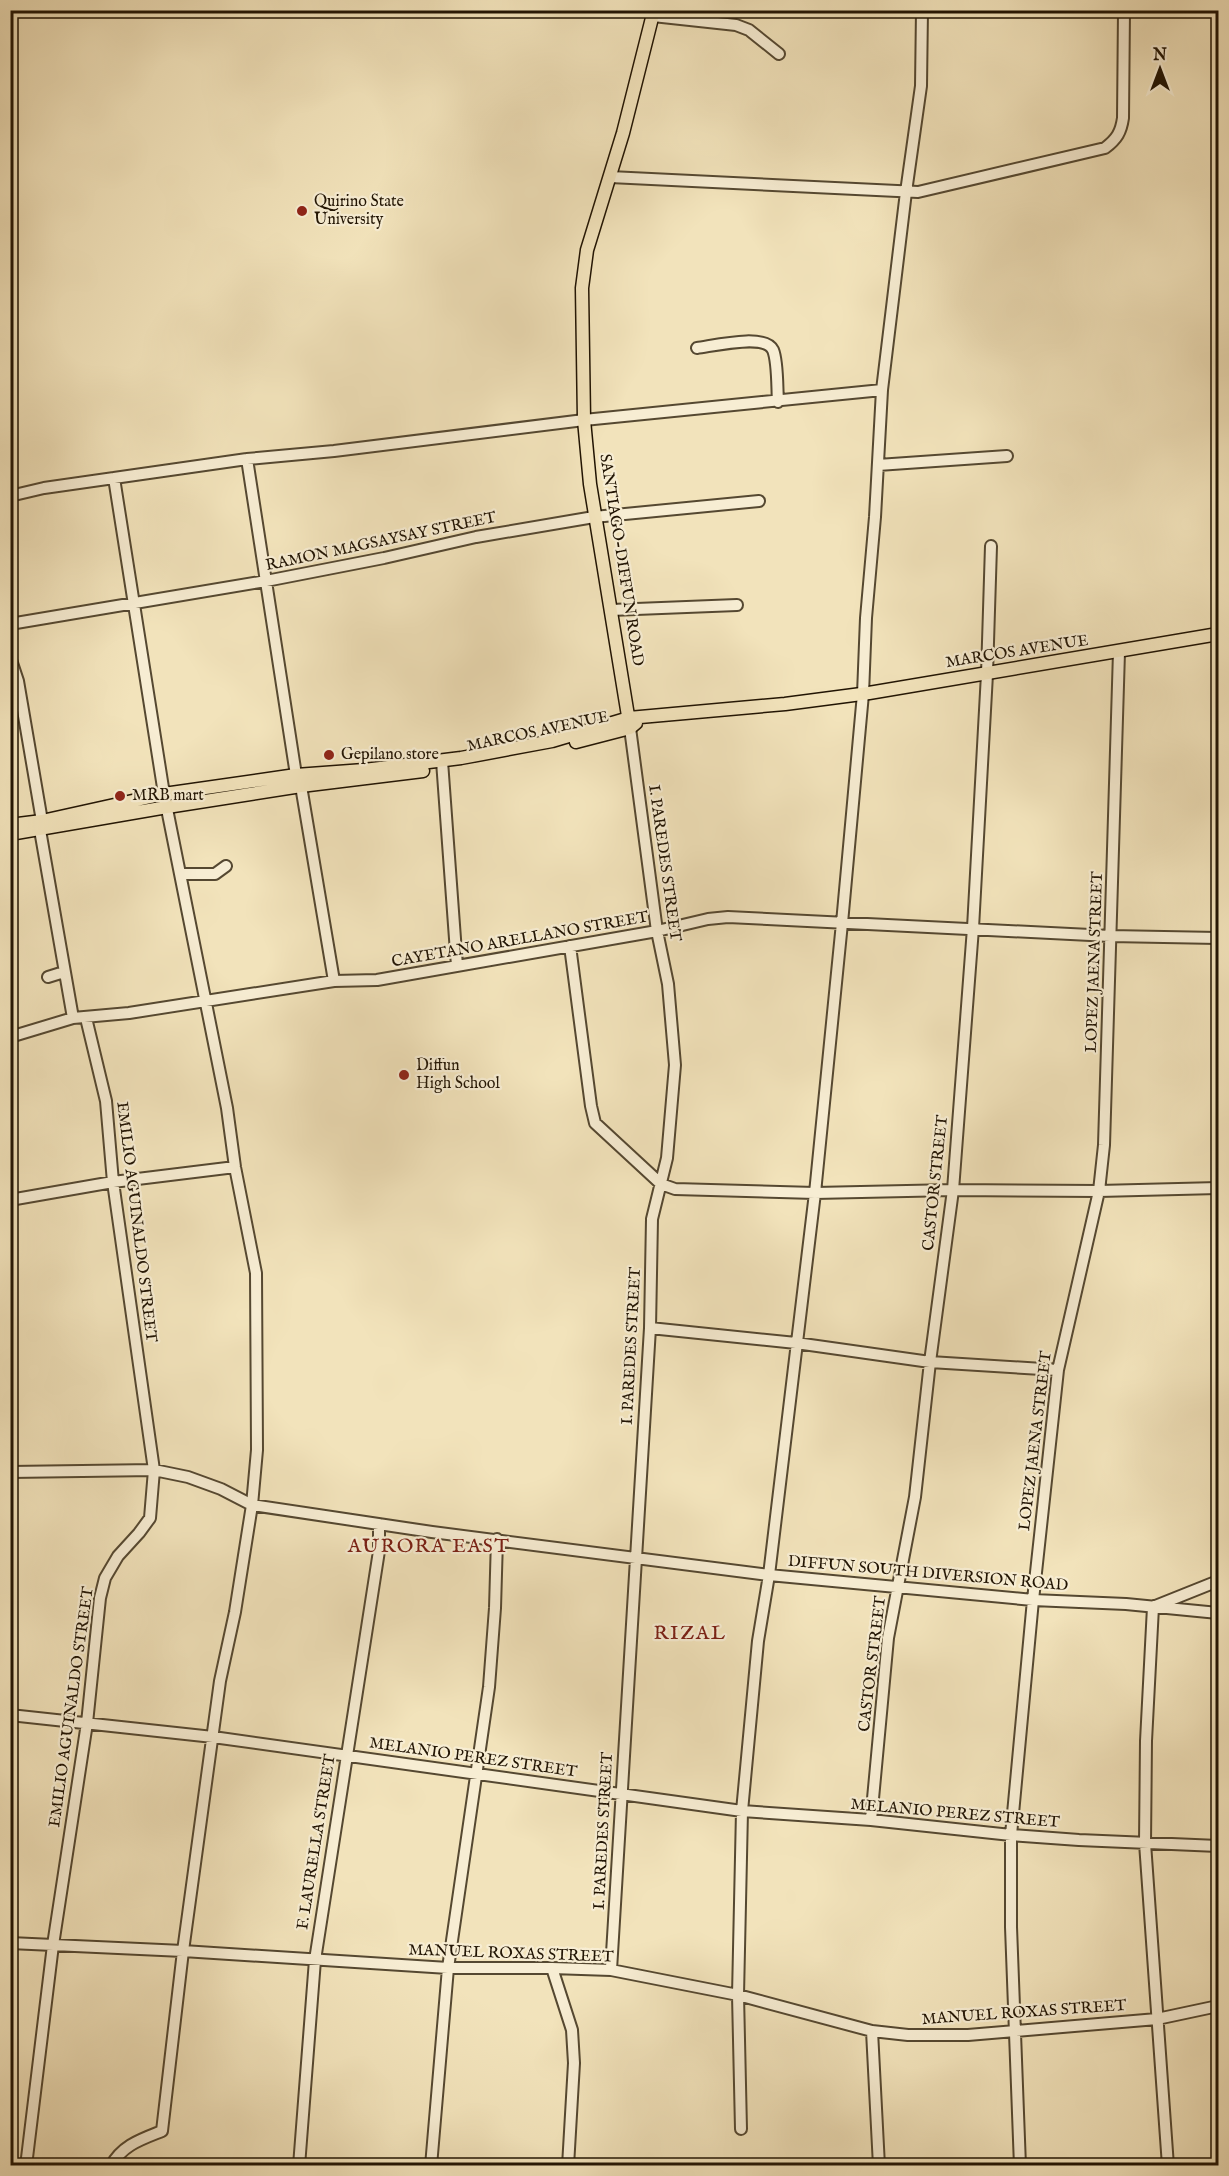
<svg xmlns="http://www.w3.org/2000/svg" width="1229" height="2176" font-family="'IM FELL English',serif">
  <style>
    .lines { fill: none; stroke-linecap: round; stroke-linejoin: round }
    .minor-casing { stroke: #554831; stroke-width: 14 }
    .major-casing { stroke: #211403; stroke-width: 15 }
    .minor { stroke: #f7edd3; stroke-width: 10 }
    .major { stroke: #f2e3bb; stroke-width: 12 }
    .poi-dot { fill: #8f2418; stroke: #f7edd3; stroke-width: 2 }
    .labels { text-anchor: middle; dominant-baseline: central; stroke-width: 4.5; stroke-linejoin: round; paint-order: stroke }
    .poi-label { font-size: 16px; fill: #211403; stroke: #f7edd3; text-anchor: start }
    .street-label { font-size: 16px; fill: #211403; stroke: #f7edd3 }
    .quarter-label { font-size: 20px; letter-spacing: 1.5px; fill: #7a1f14; stroke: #f7edd3 }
  </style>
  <rect width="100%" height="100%" fill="#f2e3bb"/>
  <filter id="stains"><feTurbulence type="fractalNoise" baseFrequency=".00333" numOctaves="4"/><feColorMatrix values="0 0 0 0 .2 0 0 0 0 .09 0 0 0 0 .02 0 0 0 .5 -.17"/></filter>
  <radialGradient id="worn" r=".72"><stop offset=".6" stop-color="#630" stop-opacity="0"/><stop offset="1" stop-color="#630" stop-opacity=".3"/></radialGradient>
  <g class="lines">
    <defs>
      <path id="minor" d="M653 16 736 25 749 30 779 54
        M610 177 918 192 1105 148C1117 139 1121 132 1123 118L1124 10
        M697 348C713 346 765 333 773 350 778 362 777 388 778 402
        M247 459 296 775 301 786 334 981
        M878 465 1007 456
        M10 496 44 488 247 459 334 451 584 420 882 390
        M611 610 737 605
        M10 624 266 581 384 558 476 537 594 517 759 501
        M10 657 18 681 42 821 40 830 73 1018
        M442 761 457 966
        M180 874H215L226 866
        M570 946 591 1106 595 1123 661 1184 675 1189 815 1193 953 1190 1099 1191 1218 1188
        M48 977 64 972
        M10 1037 73 1018 129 1013 334 981 377 980 657 931 708 919 728 917 1110 936 1218 938
        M10 1200 113 1182 235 1167
        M650 1328 796 1343 930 1362 1058 1370
        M10 1472 154 1470 188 1477 221 1489 252 1505 432 1532 769 1575 1033 1600 1126 1604 1218 1613
        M10 1715 213 1737 742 1811 871 1820 1011 1835 1079 1840 1218 1846
        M871 1820 888 1638 915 1497 930 1362 953 1190 973 928 987 674 991 546
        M10 1943 183 1951 448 1968H552L611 1970 738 1995 872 2031 908 2035H968L1157 2019 1218 2006
        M552 1968 572 2030 574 2063 568 2166
        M611 1970 650 1328 652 1219 667 1158 675 1065 668 984 657 931 630 728
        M872 2031 879 2166
        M741 2129 738 1995 742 1811 758 1641 769 1575 815 1193 842 923 863 694 866 618 875 517 882 390 906 192 921 86 922 10
        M26 2166 53 1945 87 1723 100 1598 105 1578 118 1556 139 1533 150 1518 154 1470 113 1182 106 1101 86 1018
        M111 2166C122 2145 142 2139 162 2131L183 1951 220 1681 235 1612 252 1505 257 1450 256 1273 235 1167 227 1108 164 794 114 478
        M299 2166 315 1960 379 1551V1524
        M431 2166 448 1968 489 1687 495 1608 497 1539
        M1020 2166 1011 1927V1835L1033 1600 1058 1370 1099 1191 1104 1145 1119 652
        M1168 2166 1145 1843 1146 1741 1153 1607 1218 1581"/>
      <path id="major" d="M630 728 590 484 584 420 582 288 587 250 623 133 654 10
        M576 742 630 728 636 723
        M10 825 42 821 164 794 296 775 364 770 461 758 552 741 629 718 785 704 869 693 1218 634
        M10 834 167 807 301 786 423 771"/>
    </defs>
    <use href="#minor" class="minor-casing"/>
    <use href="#major" class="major-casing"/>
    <use href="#minor" class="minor"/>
    <use href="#major" class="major"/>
  </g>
  <g class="poi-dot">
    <circle cx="302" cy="211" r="6"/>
    <circle cx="329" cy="755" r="6"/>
    <circle cx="120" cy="796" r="6"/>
    <circle cx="404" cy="1075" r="6"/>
  </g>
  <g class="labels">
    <g class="poi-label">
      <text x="314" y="202">Quirino State<tspan x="314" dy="18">University</tspan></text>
      <text x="341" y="755">Gepilano store</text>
      <text x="132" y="796">MRB mart</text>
      <text x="416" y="1066">Diffun<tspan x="416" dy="18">High School</tspan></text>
    </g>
    <g class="street-label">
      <text transform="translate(381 542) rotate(-12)">RAMON MAGSAYSAY STREET</text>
      <text transform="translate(621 560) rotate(81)">SANTIAGO-DIFFUN ROAD</text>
      <text transform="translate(1017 652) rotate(-9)">MARCOS AVENUE</text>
      <text transform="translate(538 732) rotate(-12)">MARCOS AVENUE</text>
      <text transform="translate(664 863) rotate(82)">I. PAREDES STREET</text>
      <text transform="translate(520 940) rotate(-10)">CAYETANO ARELLANO STREET</text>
      <text transform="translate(1095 962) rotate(-88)">LOPEZ JAENA STREET</text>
      <text transform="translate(936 1183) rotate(-84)">CASTOR STREET</text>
      <text transform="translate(136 1222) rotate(83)">EMILIO AGUINALDO STREET</text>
      <text transform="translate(632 1346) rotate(-87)">I. PAREDES STREET</text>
      <text transform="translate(1036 1441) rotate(-83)">LOPEZ JAENA STREET</text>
      <text transform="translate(928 1574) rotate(5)">DIFFUN SOUTH DIVERSION ROAD</text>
      <text transform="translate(873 1664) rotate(-83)">CASTOR STREET</text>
      <text transform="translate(72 1707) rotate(-82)">EMILIO AGUINALDO STREET</text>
      <text transform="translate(473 1758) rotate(8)">MELANIO PEREZ STREET</text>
      <text transform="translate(955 1814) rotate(5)">MELANIO PEREZ STREET</text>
      <text transform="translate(604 1831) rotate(-87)">I. PAREDES STREET</text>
      <text transform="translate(317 1842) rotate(-81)">F. LAURELLA STREET</text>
      <text transform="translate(511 1954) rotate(2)">MANUEL ROXAS STREET</text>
      <text transform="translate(1024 2013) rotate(-4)">MANUEL ROXAS STREET</text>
    </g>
    <g class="quarter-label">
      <text x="429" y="1546">AURORA EAST</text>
      <text x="690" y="1633">RIZAL</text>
    </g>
  </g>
  <rect width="1229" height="2176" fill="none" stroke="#f2e3bb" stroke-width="36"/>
  <rect x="12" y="12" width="1205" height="2152" fill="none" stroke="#211403" stroke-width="3"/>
  <rect x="18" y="18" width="1193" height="2140" fill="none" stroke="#211403" stroke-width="1.5"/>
  <g transform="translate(1160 69)" stroke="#f7edd3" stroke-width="4.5" paint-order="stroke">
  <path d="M0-4.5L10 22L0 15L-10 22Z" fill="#211403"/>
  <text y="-9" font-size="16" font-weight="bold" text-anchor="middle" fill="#211403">N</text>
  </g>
  <rect width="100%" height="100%" filter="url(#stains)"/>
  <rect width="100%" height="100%" fill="url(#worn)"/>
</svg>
